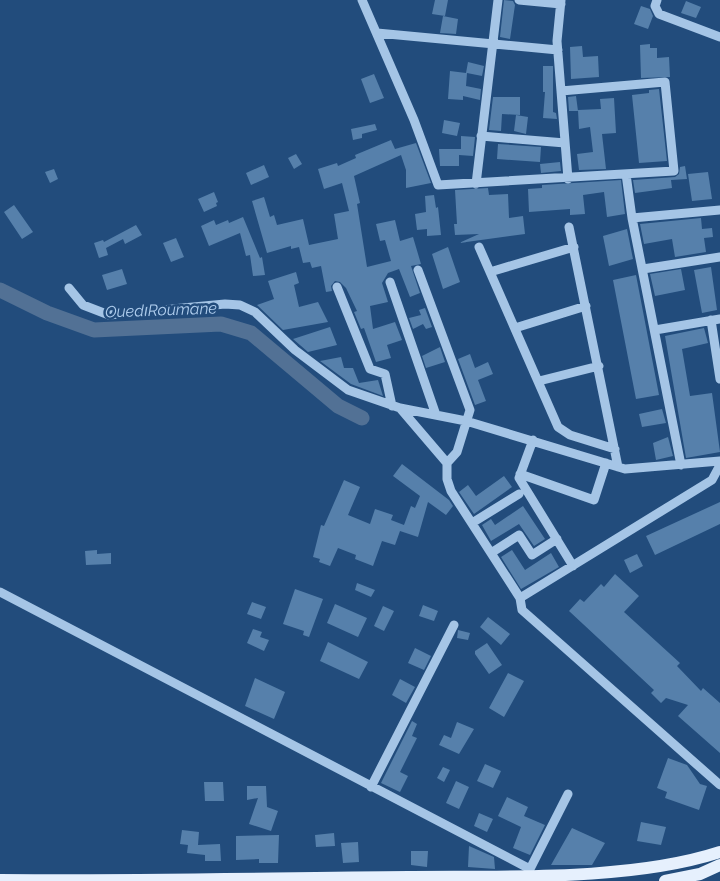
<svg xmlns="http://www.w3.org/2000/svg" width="720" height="881" font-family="Raleway,sans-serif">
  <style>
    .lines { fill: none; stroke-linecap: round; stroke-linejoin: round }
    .river { stroke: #527195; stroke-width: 15 }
    .building { fill: #5680ab }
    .minor { stroke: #a5c5e6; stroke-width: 9 }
    .major { stroke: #e6f0fd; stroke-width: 12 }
    .labels { text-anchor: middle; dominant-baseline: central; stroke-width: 5; stroke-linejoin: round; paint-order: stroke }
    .water-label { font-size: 16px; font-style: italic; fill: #b0ceee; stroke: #224c7c }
  </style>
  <rect width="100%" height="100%" fill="#224c7c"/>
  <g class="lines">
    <path class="river" d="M0 290 47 313 94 330 221 324 251 333 338 406 362 418"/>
  </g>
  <path class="building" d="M435 0H448L445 16 432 14Z
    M504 0 513 1 515 5 510 39 500 37Z
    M686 1 701 7 696 18 681 13Z
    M641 6 650 9 653 16 648 29 634 24Z
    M443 16 458 19 456 34 440 33Z
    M650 44V48H657V58L669 57 670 77 641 78 640 45Z
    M582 46 583 57 598 56 599 77 571 79 570 47Z
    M468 62 484 66 482 76 467 73 466 86 481 89 480 100 463 96V100L448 99 450 71 466 73Z
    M543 66H553V112L556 113 557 119 543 118 545 92H543Z
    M374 74 384 98 370 103 361 79Z
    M659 89 667 161 639 163 632 95 649 93V90Z
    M576 96 578 111H569L568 97Z
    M493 97H520V115L502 114 501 131 489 130Z
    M614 98 616 133 602 134 606 169 579 170 577 154 593 152 590 127 579 129 578 110 601 109 600 99Z
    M516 115 528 117 526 134 514 131Z
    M444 120 460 123 457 136 442 133Z
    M375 124 377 130 362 134V138L353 140 351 129Z
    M461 136 475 137 473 156 459 155V166H440L439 149H461Z
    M391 140 395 149 416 143 431 183 406 188V170L401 155 354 176 360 203 357 204 367 267 391 261 385 240 380 241 376 224 395 220 400 241 413 237 421 264 411 266 420 293 410 297 399 269 388 273 382 283 388 302 370 306 373 329 395 322 402 340 387 345 391 358 376 362 364 328 361 329 354 312 357 311 346 288 340 282 335 281 331 286 332 291 326 292 321 266 312 268 310 262 303 263 299 247 291 249V246L267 253 252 201 264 197 270 217 274 215 277 225 303 219 309 245 338 239 334 214 349 211 342 183 324 189 318 169 337 163 338 166 356 158 355 155Z
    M498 144 541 147 540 162 497 159Z
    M296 154 302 164 294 169 288 158Z
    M560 162 561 171 541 173 540 164Z
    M264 165 269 177 251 185 246 173Z
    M685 166 687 179 671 180 672 188 635 193 633 180 675 177 679 174 680 167Z
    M54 169 58 179 50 183 45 172Z
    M708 172 712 199 692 201 688 174Z
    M621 180 625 214 607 217 604 192 583 195 585 214 570 215V209L529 212 528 189 542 188V185Z
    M488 188 489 195 508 194 509 218 523 216 525 234 459 243 479 234 455 235 454 224H457L455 190Z
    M214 192 218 202 216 203 217 206 204 212 198 199Z
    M434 195 436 208 438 207 441 235 427 236V229L417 230 415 214 426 212 425 196Z
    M14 205 33 232 22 239 4 212Z
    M243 217 260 258 262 257 265 275 253 276 250 255 246 256 240 233 209 246 201 226 214 220 216 225 228 220 229 223Z
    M701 218 702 229 712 228 713 237 704 238 706 252 675 257 672 239 644 244 640 224Z
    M136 225 142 235 125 244 123 239 106 248 108 255 99 258 94 243 103 240 104 242Z
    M627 229 633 259 609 266 603 236Z
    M176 238 184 257 171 262 163 243Z
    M448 247 460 282 443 289 432 254Z
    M711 267 717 310 702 313 694 270Z
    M122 269 127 284 107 290 102 275Z
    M681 269 685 290 655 296 650 274Z
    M296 272 299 283 294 285 299 307 318 302 328 322 283 330 257 305 274 299 268 281Z
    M636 275 659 395 636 399 613 280Z
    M425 308 432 327 426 329 423 324 413 329 409 318 421 315 419 310Z
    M330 327 337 345 308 352 293 339Z
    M704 328 708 343 682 349 690 396 712 393 720 452 686 458 665 336Z
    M440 347 445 362 426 368 422 356Z
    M470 354 475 368 488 362 493 374 478 380 486 401 475 405 458 359Z
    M341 357 344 368H353L359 383 378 380 383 396 351 384 320 361Z
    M662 409 666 423 642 427 639 414Z
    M668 437 673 456 656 460 653 443Z
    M402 464 449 500 453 506 446 515 428 502 418 537 400 531 395 545 382 541 373 566 355 559 356 555 338 548 330 566 319 562 320 559 313 557 321 525 324 526 344 480 360 487 348 515 370 524 375 509 393 515 391 520 404 525 411 506 415 508 420 496 393 476Z
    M504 476 512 487 474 514 459 492 468 485 476 496Z
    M720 502V524L655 555 646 536Z
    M523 506 545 539 534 546 519 524 491 541 482 525 491 519 495 525Z
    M97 550V554L111 553V564L86 565 85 551Z
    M512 550 525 570 551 553 559 567 521 589 501 557Z
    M637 554 643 566 630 573 624 560Z
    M615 574 639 596 624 612 680 663 677 666 701 691 703 688 720 703V753L678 716 688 705 666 698 661 703 651 693 654 690 569 611 580 599 584 602 601 584 604 587Z
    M357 583 375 590 371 597 355 590Z
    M295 589 323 599 309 637 303 635 304 631 283 624Z
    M252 602 266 607 261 619 247 614Z
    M335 604 367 618 358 637 327 623Z
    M423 605 438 611 434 621 419 616Z
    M383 606 394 611 384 631 374 626Z
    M488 617 510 634 501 645 480 627Z
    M253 629 262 632 260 637 269 640 264 651 247 643Z
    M458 630 470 633 468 640 457 638Z
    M328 642 368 662 359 679 320 661Z
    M487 643 502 665 489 674 475 654V651Z
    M415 648 431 656 424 670 408 663Z
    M508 673 524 681 504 717 489 708Z
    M255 678 285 692 274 719 245 706Z
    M400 679 415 687 406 703 392 695Z
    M412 721 417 724 412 736 417 738 400 772 408 776 400 792 381 783Z
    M457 722 474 729 459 754 439 745 444 735 451 738Z
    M668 758 687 765 700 784 707 786 699 810 665 798 667 792 657 788Z
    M485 764 501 771 493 788 477 781Z
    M443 767 450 770 444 782 437 778Z
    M456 781 469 787 459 809 446 803Z
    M204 782H223L224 801H205Z
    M247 786H266L267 807 278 811 271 831 249 824 258 798 247 800Z
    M507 797 528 807 524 816 545 825 530 855 513 848 521 827 498 816Z
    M479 813 493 819 487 832 474 826Z
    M641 822 666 827 661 845 637 841Z
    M572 828 605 843 592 865H551Z
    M182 830 199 832 198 845 220 844 221 861H205V855L187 853 188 845 180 844Z
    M334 833 335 846 316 847 315 835Z
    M279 835 278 863H259V859L236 860V836Z
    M358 842 359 862 343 863 341 843Z
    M469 846 494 857 495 869 468 867Z
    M411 851H428L427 867 411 865Z"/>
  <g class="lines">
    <path class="minor" d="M362 0 414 120 438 185 674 171 665 82 561 91
      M519 0 561 4
      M561 0 557 41 568 179
      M657 0 655 6 659 14 720 37
      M377 33 558 50
      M481 136 565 143
      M626 174 632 218 681 465
      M476 184 498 0
      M632 218 720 210
      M569 227 618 467
      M479 247 558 427 570 435 615 449
      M643 269 720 257
      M418 270 470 410 457 452 447 463V479L451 491 520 598 522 610 720 785
      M490 272 574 247
      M390 282 436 415
      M337 287 370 369 385 374 392 406
      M69 288 83 305 109 315 225 304 240 305 255 312 295 350 348 390 400 408 447 463
      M711 320 720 379
      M515 328 586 306
      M655 330 720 319
      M539 381 599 366
      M400 408 466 421 625 469 720 461
      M533 440 519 478 573 566
      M520 474 594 500 606 463
      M472 523 519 494
      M491 553 519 535 532 555 557 539
      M0 592 530 869
      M520 598 712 480 720 465
      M371 787 454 625
      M530 873V869L568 794"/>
    <path class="major" d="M0 880C136 881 273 878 409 877 505 876 631 881 720 852
      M665 881 700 874 720 865"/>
  </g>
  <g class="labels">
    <g class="water-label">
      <text transform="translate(161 310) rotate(-2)">Oued Roumane</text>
    </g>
  </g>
</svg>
